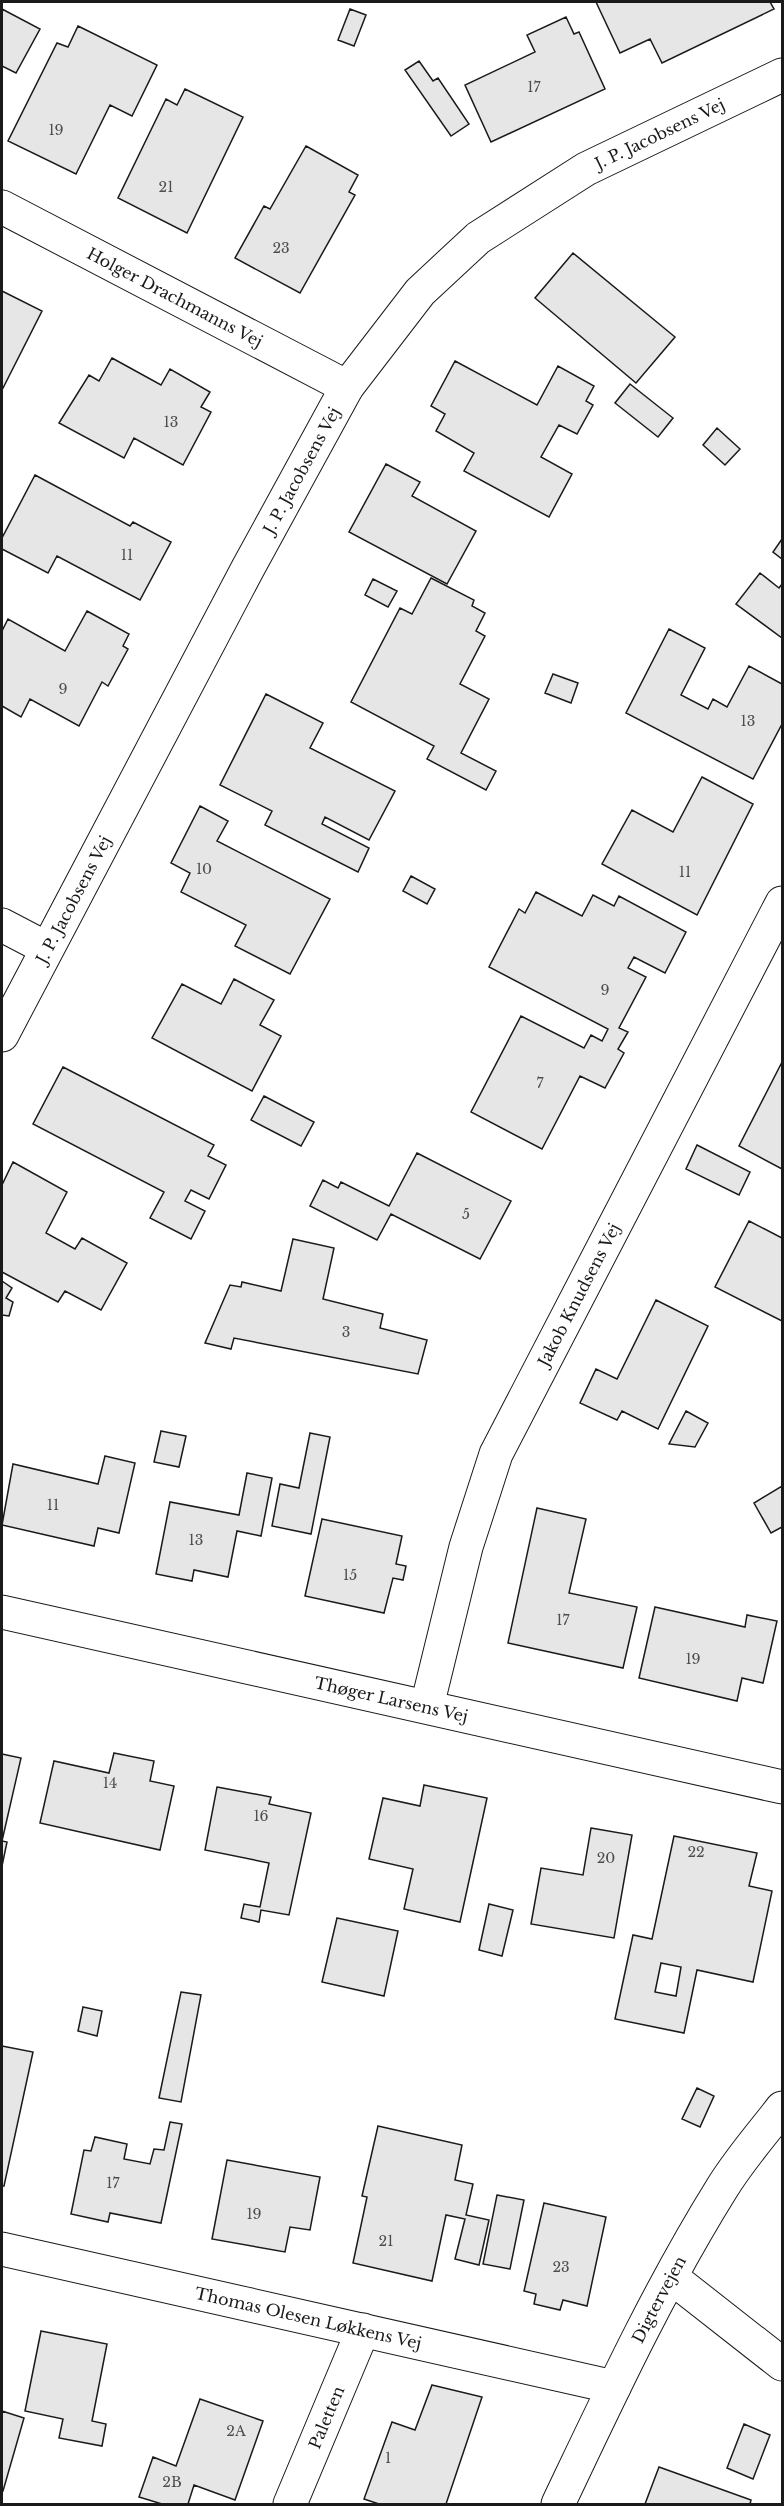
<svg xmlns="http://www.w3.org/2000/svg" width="784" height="2506" font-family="'Libre Baskerville',serif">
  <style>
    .building { fill: #e6e6e6; stroke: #1a1a1a; stroke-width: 1.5; fill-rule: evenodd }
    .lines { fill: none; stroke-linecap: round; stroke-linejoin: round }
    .street-casing { stroke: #1a1a1a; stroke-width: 35 }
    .secondary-casing { stroke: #1a1a1a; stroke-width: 35 }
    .street { stroke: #fff; stroke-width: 33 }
    .secondary { stroke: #fff; stroke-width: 33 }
    .labels { text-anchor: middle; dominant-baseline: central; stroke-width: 4.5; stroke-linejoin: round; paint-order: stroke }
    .number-label { font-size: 14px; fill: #4d4d4d }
    .street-label { font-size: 16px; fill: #1a1a1a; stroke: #fff }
  </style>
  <rect width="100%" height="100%" fill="#fff"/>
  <path class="building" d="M596 2H770L774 9 662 63 650 39 620 53Z
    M2 9 40 29 16 73 2 66Z
    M350 9 366 15 354 46 338 40Z
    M566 17 574 34 579 32 605 89 491 142 465 85 535 52 527 35Z
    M78 26 157 65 132 116 110 105 76 174 8 141 57 43 68 47Z
    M419 61 433 81 438 78 469 124 451 136 405 70Z
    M185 89 243 117 187 233 118 198 166 99 177 105Z
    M306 146 358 175 349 192 355 195 300 293 235 258 264 206 270 209Z
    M573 253 675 337 636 383 535 298Z
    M2 291 42 311 3 388 2 387Z
    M112 358 161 385 170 369 210 392 201 407 211 412 183 465 134 438 124 458 59 423 89 375 99 381Z
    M455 361 537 405 558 366 594 386 586 401 593 405 577 434 559 425 541 457 572 474 549 517 464 471 474 453 436 431 445 414 431 406Z
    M630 384 673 418 658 437 615 403Z
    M717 428 740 449 725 465 703 445Z
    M386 464 420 482 412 496 476 531 447 584 349 532Z
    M35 475 130 526 133 522 171 542 140 600 57 556 48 573 2 549V538Z
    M782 539V559L773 552Z
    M760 573 779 588 782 584V638L736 604Z
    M431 578 474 600 472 606 485 613 476 631 485 636 460 684 489 699 461 753 496 771 486 790 427 759 434 746 351 702 400 608 412 614Z
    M373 579 397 591 388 607 365 595Z
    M87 611 129 634 123 646 128 649 108 686 102 682 79 726 30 699 21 717 2 706V631L8 619 65 651Z
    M669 629 705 648 681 695 708 709 713 699 727 707 749 666 782 684V724L753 779 626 713Z
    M553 674 578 683 571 703 545 693Z
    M266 694 323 723 310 748 395 791 369 840 325 817 322 824 369 848 358 872 265 825 272 811 220 785Z
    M702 777 753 804 697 915 602 864 632 810 673 832Z
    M200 806 228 821 217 841 330 899 290 974 235 946 246 925 181 892 190 873 171 863Z
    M411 876 435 889 427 904 403 891Z
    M536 892 582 916 593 895 614 906 619 896 686 932 665 973 634 957 628 968 646 977 619 1028 628 1032 618 1049 624 1053 605 1088 580 1076 542 1149 471 1112 521 1016 584 1048 591 1035 602 1041 608 1029 489 967 519 909 525 913Z
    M234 979 274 1000 260 1025 281 1036 252 1091 152 1038 182 984 221 1004Z
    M782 1062V1169L739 1146Z
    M63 1067 214 1145 208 1156 226 1165 209 1199 191 1190 185 1201 205 1211 191 1239 150 1218 164 1192 33 1124Z
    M264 1096 314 1122 301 1146 251 1120Z
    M697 1145 750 1172 739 1195 686 1169Z
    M417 1153 511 1201 480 1259 391 1214 377 1240 310 1206 323 1180 338 1188 341 1182 389 1206Z
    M13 1162 67 1192 46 1233 75 1249 82 1238 127 1263 101 1310 65 1291 58 1302 2 1272V1185Z
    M749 1221 782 1238V1321L715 1287Z
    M293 1239 334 1248 323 1299 383 1314 380 1328 427 1340 418 1374 234 1338 231 1349 205 1343 230 1285 241 1287 242 1282 281 1291Z
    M2 1281 12 1288 6 1298 13 1302 9 1316 2 1315Z
    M656 1300 708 1326 658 1429 622 1411 617 1420 580 1403 596 1369 617 1379Z
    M686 1411 708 1423 695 1447 669 1444Z
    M161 1431 186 1436 179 1467 154 1462Z
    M310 1433 330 1437 311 1534 272 1526 280 1484 299 1488Z
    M105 1456 135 1463 119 1533 98 1528 94 1546 2 1525 13 1464 98 1484Z
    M247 1473 272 1478 261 1536 237 1531 228 1577 194 1570 192 1581 156 1574 170 1502 239 1515Z
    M782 1486V1527L771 1533 754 1503Z
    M537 1508 586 1519 569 1593 637 1607 623 1668 508 1643Z
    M322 1519 402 1536 396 1564 406 1566 403 1580 393 1578 384 1613 305 1596Z
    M655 1607 745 1627 747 1615 777 1621 763 1683 742 1678 737 1701 639 1678Z
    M114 1753 154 1761 150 1781 174 1786 160 1850 40 1823 54 1761 109 1773Z
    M2 1754 21 1758 2 1841 7 1842 2 1866Z
    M424 1785 487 1798 460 1922 404 1909 413 1869 369 1859 383 1798 420 1806Z
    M217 1787 271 1797 269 1804 311 1813 289 1915 261 1910 259 1922 241 1918 244 1904 260 1907 269 1863 205 1850Z
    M591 1828 632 1835 614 1938 531 1924 541 1868 583 1875Z
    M674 1836 757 1853 749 1886 772 1891 753 1982 697 1970 684 2033 615 2019 633 1935 652 1939ZM661 1963 681 1967 676 1996 655 1992Z
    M489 1904 513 1910 502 1956 479 1950Z
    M337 1918 398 1931 384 1996 322 1982Z
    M181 1992 201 1995 181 2102 159 2098Z
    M83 2007 102 2011 97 2036 78 2031Z
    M2 2046 33 2052 4 2186H2Z
    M697 2088 714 2096 700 2127 682 2119Z
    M170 2122 182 2124 161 2223 110 2213 108 2222 71 2214 84 2150 91 2151 95 2137 127 2144 124 2159 150 2164 154 2149 164 2150Z
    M378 2126 462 2145 455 2180 473 2184 466 2215 489 2220 479 2265 455 2259 465 2219 446 2215 432 2281 353 2263 367 2197 362 2196Z
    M227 2160 320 2177 310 2230 290 2227 285 2252 212 2239Z
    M497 2195 524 2200 510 2269 483 2264Z
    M544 2203 606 2217 587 2306 563 2300 560 2310 534 2304 536 2294 524 2291Z
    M41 2331 107 2344 92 2421 106 2424 102 2446 59 2438 63 2419 25 2411Z
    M432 2385 482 2397 446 2504H379L364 2499 392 2422 415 2430Z
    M200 2399 263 2421 235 2500 194 2485 188 2504H162L139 2497 153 2457 176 2466Z
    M2 2411 24 2418 3 2491H2Z
    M744 2424 770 2435 753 2479 727 2468Z
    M659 2467 751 2500 750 2504H645Z"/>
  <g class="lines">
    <defs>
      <g id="street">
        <path id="s1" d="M2 207 347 387"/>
        <path d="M2 925 46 948"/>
        <path id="s2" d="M2 1035 248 568 347 387 420 292 478 238 586 169 782 75"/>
        <path id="s3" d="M2 1612 782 1787"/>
        <path id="s4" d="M427 1706 466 1547 496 1454 782 903"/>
        <path id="s5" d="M2 2249 614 2387"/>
        <path d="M671 2277 782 2364"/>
        <path id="s6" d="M290 2504 363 2330"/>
      </g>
      <g id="secondary">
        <path id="s7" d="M558 2504C609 2397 659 2289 722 2188 739 2160 762 2134 782 2108"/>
      </g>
    </defs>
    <use href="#street" class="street-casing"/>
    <use href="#secondary" class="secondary-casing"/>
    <use href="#street" class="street"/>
    <use href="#secondary" class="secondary"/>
  </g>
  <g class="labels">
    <g class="number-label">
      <text x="534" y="87">17</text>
      <text x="56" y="130">19</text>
      <text x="166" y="187">21</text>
      <text x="281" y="248">23</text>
      <text x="171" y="422">13</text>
      <text x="127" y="555">11</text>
      <text x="63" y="689">9</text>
      <text x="748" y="721">13</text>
      <text x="204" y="869">10</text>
      <text x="685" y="872">11</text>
      <text x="605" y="990">9</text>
      <text x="540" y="1083">7</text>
      <text x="466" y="1214">5</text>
      <text x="346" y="1332">3</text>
      <text x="53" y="1505">11</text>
      <text x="196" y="1540">13</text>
      <text x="350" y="1575">15</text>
      <text x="563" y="1620">17</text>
      <text x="693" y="1659">19</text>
      <text x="110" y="1783">14</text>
      <text x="261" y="1816">16</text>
      <text x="696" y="1852">22</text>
      <text x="606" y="1858">20</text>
      <text x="113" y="2183">17</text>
      <text x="254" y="2214">19</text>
      <text x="386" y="2241">21</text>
      <text x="561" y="2267">23</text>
      <text x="236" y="2431">2A</text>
      <text x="388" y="2458">1</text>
      <text x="172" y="2482">2B</text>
    </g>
    <g class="street-label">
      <text stroke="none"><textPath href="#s2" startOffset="1143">J. P. Jacobsens Vej</textPath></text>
      <text stroke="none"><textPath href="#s1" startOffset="195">Holger Drachmanns Vej</textPath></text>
      <text stroke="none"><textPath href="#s2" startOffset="639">J. P. Jacobsens Vej</textPath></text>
      <text stroke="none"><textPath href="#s2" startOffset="153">J. P. Jacobsens Vej</textPath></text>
      <text stroke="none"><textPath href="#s4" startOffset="441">Jakob Knudsens Vej</textPath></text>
      <text stroke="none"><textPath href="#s3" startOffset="399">Thøger Larsens Vej</textPath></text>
      <text stroke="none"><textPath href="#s7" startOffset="228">Digtervejen</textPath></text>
      <text stroke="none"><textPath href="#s5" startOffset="314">Thomas Olesen Løkkens Vej</textPath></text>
      <text stroke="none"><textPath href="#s6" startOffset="94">Paletten</textPath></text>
    </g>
  </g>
  <rect width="784" height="2506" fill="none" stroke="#1a1a1a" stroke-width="6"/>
</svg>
